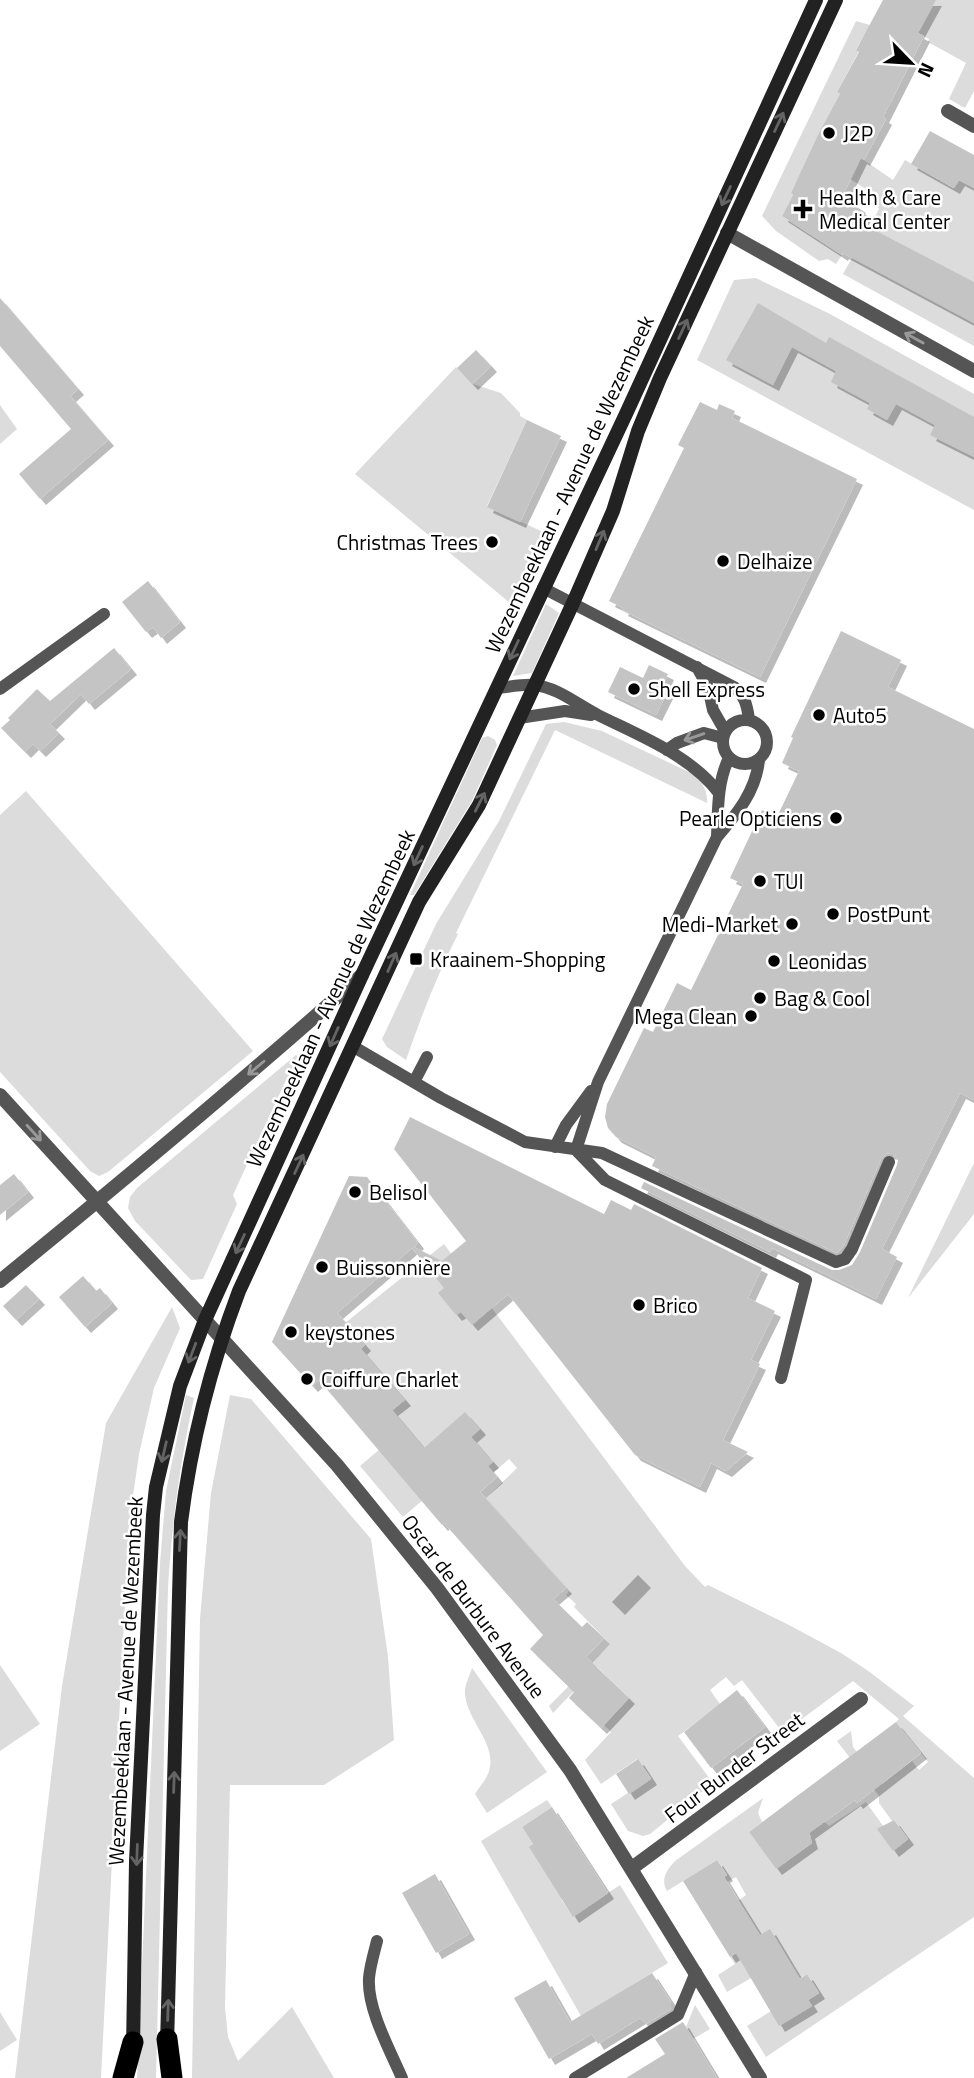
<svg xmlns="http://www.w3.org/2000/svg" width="974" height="2078" font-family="'Titillium Web',sans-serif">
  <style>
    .green { fill: #dcdcdc }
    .water { fill: #a3a3a3 }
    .building { fill: #c4c4c4; filter: url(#shadow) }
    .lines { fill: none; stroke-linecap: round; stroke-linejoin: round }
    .service { stroke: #555; stroke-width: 12 }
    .minor { stroke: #555; stroke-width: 14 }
    .secondary { stroke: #222; stroke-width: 14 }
    .motorway { stroke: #000; stroke-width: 21 }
    .oneway { stroke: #646464 }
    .oneway2 { stroke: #999 }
    .poi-dot { fill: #000; stroke: #fff; stroke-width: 2.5 }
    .labels { text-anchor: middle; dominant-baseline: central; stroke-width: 5; stroke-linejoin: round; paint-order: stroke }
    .poi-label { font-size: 21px; fill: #000; stroke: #fff; text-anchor: start }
    .street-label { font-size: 21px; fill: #000; stroke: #fff }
  </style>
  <defs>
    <filter id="shadow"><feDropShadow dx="6" dy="6" stdDeviation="0" flood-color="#0004"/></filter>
  </defs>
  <rect width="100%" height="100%" fill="#fff"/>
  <path class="green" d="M909 0H974V91L965 108 949 99 966 63 928 42 929 39 918 33Z
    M856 21 870 25 856 49 859 51 837 92 840 94 791 193 793 195 782 216 842 255 836 264 828 259 819 261 776 231 762 216Z
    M861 158 893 180 905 160 953 188 959 180 974 188V346L843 274 879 209 866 189 850 179Z
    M756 278 830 314 974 394V510L697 360 734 280Z
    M456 367 473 384 501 393 520 413V416L527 420 487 506 543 532 510 603 355 474Z
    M0 405 17 429 0 444Z
    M546 604 559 613 532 673 513 676Z
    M564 722 602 731 689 772C701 780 708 789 707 803L555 730 456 933 458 934C437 975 421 1017 406 1060L387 1047 382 1039 436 924 499 821 546 724Z
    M488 736 495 740 497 745 472 801 414 895H410L482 738Z
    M26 791 253 1051 108 1172 99 1176 90 1171 0 1072V815Z
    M296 1055 302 1060 287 1078 233 1195 237 1204 203 1279 191 1280 135 1221 128 1208 130 1197 137 1188Z
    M974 1163V1214L908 1298Z
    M444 1244 685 1566 705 1587 708 1585 789 1625 841 1653 867 1670 914 1706 903 1716 974 1778V1917L766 2057 747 2026 771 2011 812 2006 808 2000 819 1993 807 1974 796 1981 782 1960 727 1992 718 1975 735 1964 730 1957 759 1939 738 1901 746 1895 736 1877 727 1882 724 1877 727 1875 717 1860 667 1891C660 1879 667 1870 675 1861L763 1798 758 1813 762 1822 749 1832 776 1869 812 1843 809 1839 811 1836 799 1820 805 1815 793 1799 801 1793 823 1823 825 1822 829 1826 866 1802 898 1847 908 1839 894 1820 892 1821 879 1803V1796L837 1741 851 1731 853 1747 882 1784 912 1761 919 1770 928 1762 896 1722 899 1719 853 1681 783 1733 742 1680 734 1686 726 1677 710 1690 720 1704 678 1736 713 1783 650 1834 643 1836 628 1831 611 1804 651 1778 637 1759 601 1784 585 1760 611 1732 604 1725 629 1698 597 1667 553 1713 549 1706 610 1644 574 1607 576 1604 566 1595 569 1591 486 1498 517 1468 509 1459 493 1473 487 1466 493 1461 485 1454 451 1476 403 1517 360 1466 400 1432 387 1415 404 1400 340 1368 365 1345 354 1333 330 1335Z
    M172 1307 180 1328 154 1388 139 1454 129 1524 101 2078H15L62 1686 106 1423Z
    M186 1395 194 1398C180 1463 172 1521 168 1588L156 2078H137L160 1563 166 1491Z
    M230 1395 251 1399 371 1539 388 1657 394 1740 324 1785H230L225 2007 228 2037 238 2061 292 2007 334 2078H192L200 1619 211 1493Z
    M0 1665 40 1724 0 1751Z
    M472 1668 547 1772 487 1813 475 1794C479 1787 487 1779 489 1771 498 1742 463 1718 465 1689 466 1682 470 1675 472 1668Z
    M547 1800 552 1807 522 1827 533 1844 530 1847 571 1892 561 1899 573 1916 620 1885 668 1963 581 2016 481 1841Z
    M695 2005 710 2029 693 2039 686 2027Z
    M0 2012 17 2040 0 2051Z"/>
  <path class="water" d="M638 1575 651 1588 625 1615 612 1602Z"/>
  <path class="building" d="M883 0H936L918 33 924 36 883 117 886 119 864 160 861 158 842 197 866 213 861 223 974 282V323L843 253 842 255 782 216 793 195 791 193 818 135 840 94 837 92 859 52 856 50Z
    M930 131 974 155V188L959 180 954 188 911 164Z
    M0 298 78 389 70 396 108 440 40 499 19 474 71 429 0 346Z
    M758 303 826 343 829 337 974 417V457L930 435 935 425 896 404 887 420 867 409 870 403 831 382 836 371 792 347 773 385 726 360Z
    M476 350 491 366 472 384 457 368Z
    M700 402 717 410 719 404 735 411 732 418 857 479 760 677 622 610 623 608 609 601 684 448 678 445Z
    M527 420 561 436 520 522 487 507Z
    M148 581 180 622 161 638 153 627 146 632 122 602Z
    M841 631 901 660 888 687 974 729V1100L960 1093 882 1249 897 1257 876 1299 772 1248 770 1252 641 1188 644 1182 832 1270H839L852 1265 860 1252 897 1165 898 1160 893 1154 887 1153 881 1159 844 1245 837 1253 652 1166 656 1157 616 1137 608 1128 605 1117 607 1104 644 1028 653 1032 677 983 691 990 743 884 730 878 762 810 777 817 799 771 782 763 793 738 791 737Z
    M114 648 131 669 89 704 81 694 50 724 59 733 40 751 33 744 25 752 1 728 10 720 8 718 37 689 50 701Z
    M649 665 668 674 662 687 668 691 656 715 608 692 620 667 643 678Z
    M410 1117 604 1214 611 1200 631 1210 634 1204 762 1268 748 1298 775 1311 751 1360 760 1364 723 1440 748 1452 726 1471 711 1463 700 1487 635 1455 508 1294 472 1325 461 1312 456 1315 438 1293 444 1288 412 1248 337 1313 365 1345 361 1349 405 1400 392 1410 424 1448 465 1412 480 1429 471 1437 493 1462 488 1466 497 1477 480 1492 566 1588 553 1599 582 1627 587 1622 604 1638 586 1657 629 1698 601 1728 569 1698 574 1692 530 1649 543 1635 444 1523 442 1525 319 1380 312 1386 272 1342 349 1176 367 1177 418 1243 414 1247 442 1261 466 1241 394 1149Z
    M14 1174 28 1192 0 1215V1185Z
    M83 1276 96 1291 100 1288 112 1303 85 1327 59 1297Z
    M26 1285 39 1299 16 1320 3 1306Z
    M737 1690 765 1727 711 1768 684 1732Z
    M896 1722 921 1753 857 1803 855 1800 809 1833 812 1843 776 1869 749 1832Z
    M638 1759 651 1779 629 1794 616 1774Z
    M552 1807 608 1893 573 1917 529 1847 533 1844 522 1827Z
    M894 1820 908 1839 893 1851 877 1829Z
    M717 1860 727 1875 724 1877 760 1935 770 1929 800 1979 807 1974 819 1993 808 2000 812 2006 779 2026 736 1953 730 1957 683 1881Z
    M435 1874 469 1934 436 1953 402 1893Z
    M652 1973 671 2002V2009L646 2024 640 2018 598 2044 592 2034 549 2059 514 1998 546 1980 570 2022Z
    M683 2022 717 2078H626L665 2054 655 2039Z"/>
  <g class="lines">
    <path class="service" d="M543 588 734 687C745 696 747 705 749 719
      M697 667 708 687 713 710 725 731
      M497 688C508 687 523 684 534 685 557 687 578 705 598 715 640 736 690 755 719 793
      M0 689 104 614
      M519 718 565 711 591 715
      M723 742a22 22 0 1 1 44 0a22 22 0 1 1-44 0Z
      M667 750 677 743 704 733 723 738
      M717 837C718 811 717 782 729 758
      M354 1047 441 1098 525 1142 602 1153 836 1262 845 1259 852 1249 889 1162
      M414 1082 427 1057
      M555 1147 566 1125 591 1091
      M576 1150 598 1082 717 837C737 814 756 791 759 760
      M576 1150 605 1180 806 1280 781 1378
      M377 1941C374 1953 370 1966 369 1978 367 2009 390 2050 402 2078
      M575 2078 678 2015 696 1972"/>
    <path class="minor" d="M948 111 974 126
      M727 233 974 371
      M0 1095 337 1465 437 1588 570 1770 760 2078
      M0 1281C123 1181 244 1080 362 975
      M632 1868 861 1699"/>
    <path class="secondary" d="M167 2045 181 1522C191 1443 211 1365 239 1291L419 902 479 805 573 603 613 511 638 431 660 378 836 0
      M133 2049 136 1861 153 1515 156 1487 180 1386 205 1320 362 975 625 416 816 0"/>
    <path class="motorway" d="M167 2039 172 2078
      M123 2078 133 2042"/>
  </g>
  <defs><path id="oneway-shaft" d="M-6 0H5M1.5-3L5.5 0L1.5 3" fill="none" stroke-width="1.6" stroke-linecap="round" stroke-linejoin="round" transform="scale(1.75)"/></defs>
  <g class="oneway">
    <use href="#oneway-shaft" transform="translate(779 122) rotate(-65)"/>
    <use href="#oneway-shaft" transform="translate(726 196) rotate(115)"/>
    <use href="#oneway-shaft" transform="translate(683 329) rotate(-65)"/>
    <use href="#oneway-shaft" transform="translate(600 540) rotate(-67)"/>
    <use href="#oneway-shaft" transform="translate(514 650) rotate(115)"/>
    <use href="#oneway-shaft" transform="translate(480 802) rotate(-63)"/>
    <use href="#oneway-shaft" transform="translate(418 856) rotate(115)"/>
    <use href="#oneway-shaft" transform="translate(392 962) rotate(-66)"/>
    <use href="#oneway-shaft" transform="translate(334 1037) rotate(114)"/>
    <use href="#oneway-shaft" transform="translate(299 1164) rotate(-65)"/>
    <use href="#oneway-shaft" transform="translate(240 1244) rotate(115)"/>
    <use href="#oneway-shaft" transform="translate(192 1353) rotate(111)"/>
    <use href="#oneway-shaft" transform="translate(164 1452) rotate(103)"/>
    <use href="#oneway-shaft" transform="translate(180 1540) rotate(-87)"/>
    <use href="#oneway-shaft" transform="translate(174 1782) rotate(-88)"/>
    <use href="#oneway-shaft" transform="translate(137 1855) rotate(92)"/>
    <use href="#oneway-shaft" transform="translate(168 2010) rotate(-88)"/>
  </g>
  <g class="oneway2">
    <use href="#oneway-shaft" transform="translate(914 338) rotate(-151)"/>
    <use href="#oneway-shaft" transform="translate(694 737) rotate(161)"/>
    <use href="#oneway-shaft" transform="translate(256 1068) rotate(140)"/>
    <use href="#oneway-shaft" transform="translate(34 1133) rotate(48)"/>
  </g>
  <g class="poi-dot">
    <circle cx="829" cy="133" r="7"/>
    <path d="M799.5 198.5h7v7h7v7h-7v7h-7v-7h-7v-7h7z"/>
    <circle cx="492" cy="542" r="7"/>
    <circle cx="723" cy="561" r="7"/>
    <circle cx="634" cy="689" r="7"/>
    <circle cx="819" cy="715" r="7"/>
    <circle cx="836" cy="818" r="7"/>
    <circle cx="760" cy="881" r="7"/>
    <circle cx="833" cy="914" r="7"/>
    <circle cx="792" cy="924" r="7"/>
    <rect x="409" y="952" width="14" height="14" rx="3.5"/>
    <circle cx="774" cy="961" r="7"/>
    <circle cx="760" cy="998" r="7"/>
    <circle cx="751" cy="1016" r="7"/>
    <circle cx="355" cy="1192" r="7"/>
    <circle cx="322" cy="1267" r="7"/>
    <circle cx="639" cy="1305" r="7"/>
    <circle cx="291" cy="1332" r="7"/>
    <circle cx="307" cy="1379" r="7"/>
  </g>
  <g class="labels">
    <g class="poi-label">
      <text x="843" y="133">J2P</text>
      <text x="819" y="197">Health &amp; Care<tspan x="819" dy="24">Medical Center</tspan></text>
      <text x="478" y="542" text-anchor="end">Christmas Trees</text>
      <text x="737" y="561">Delhaize</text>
      <text x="648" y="689">Shell Express</text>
      <text x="833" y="715">Auto5</text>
      <text x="822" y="818" text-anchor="end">Pearle Opticiens</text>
      <text x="774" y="881">TUI</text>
      <text x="847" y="914">PostPunt</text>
      <text x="778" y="924" text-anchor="end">Medi-Market</text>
      <text x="430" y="959">Kraainem-Shopping</text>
      <text x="788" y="961">Leonidas</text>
      <text x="774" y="998">Bag &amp; Cool</text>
      <text x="737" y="1016" text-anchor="end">Mega Clean</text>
      <text x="369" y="1192">Belisol</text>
      <text x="336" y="1267">Buissonnière</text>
      <text x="653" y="1305">Brico</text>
      <text x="305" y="1332">keystones</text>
      <text x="321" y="1379">Coiffure Charlet</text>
    </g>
    <g class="street-label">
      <text transform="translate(569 484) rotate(-65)">Wezembeeklaan - Avenue de Wezembeek</text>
      <text transform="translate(330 998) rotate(-65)">Wezembeeklaan - Avenue de Wezembeek</text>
      <text transform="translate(474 1606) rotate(53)">Oscar de Burbure Avenue</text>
      <text transform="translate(125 1681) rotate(-87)">Wezembeeklaan - Avenue de Wezembeek</text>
      <text transform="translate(734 1767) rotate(-37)">Four Bunder Street</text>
    </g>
  </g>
  <g transform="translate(911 63) rotate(115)" stroke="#ffffff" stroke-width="5" paint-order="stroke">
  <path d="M0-5L12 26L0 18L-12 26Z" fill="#000000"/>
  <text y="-10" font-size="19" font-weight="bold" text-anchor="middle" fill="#000000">N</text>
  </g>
</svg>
